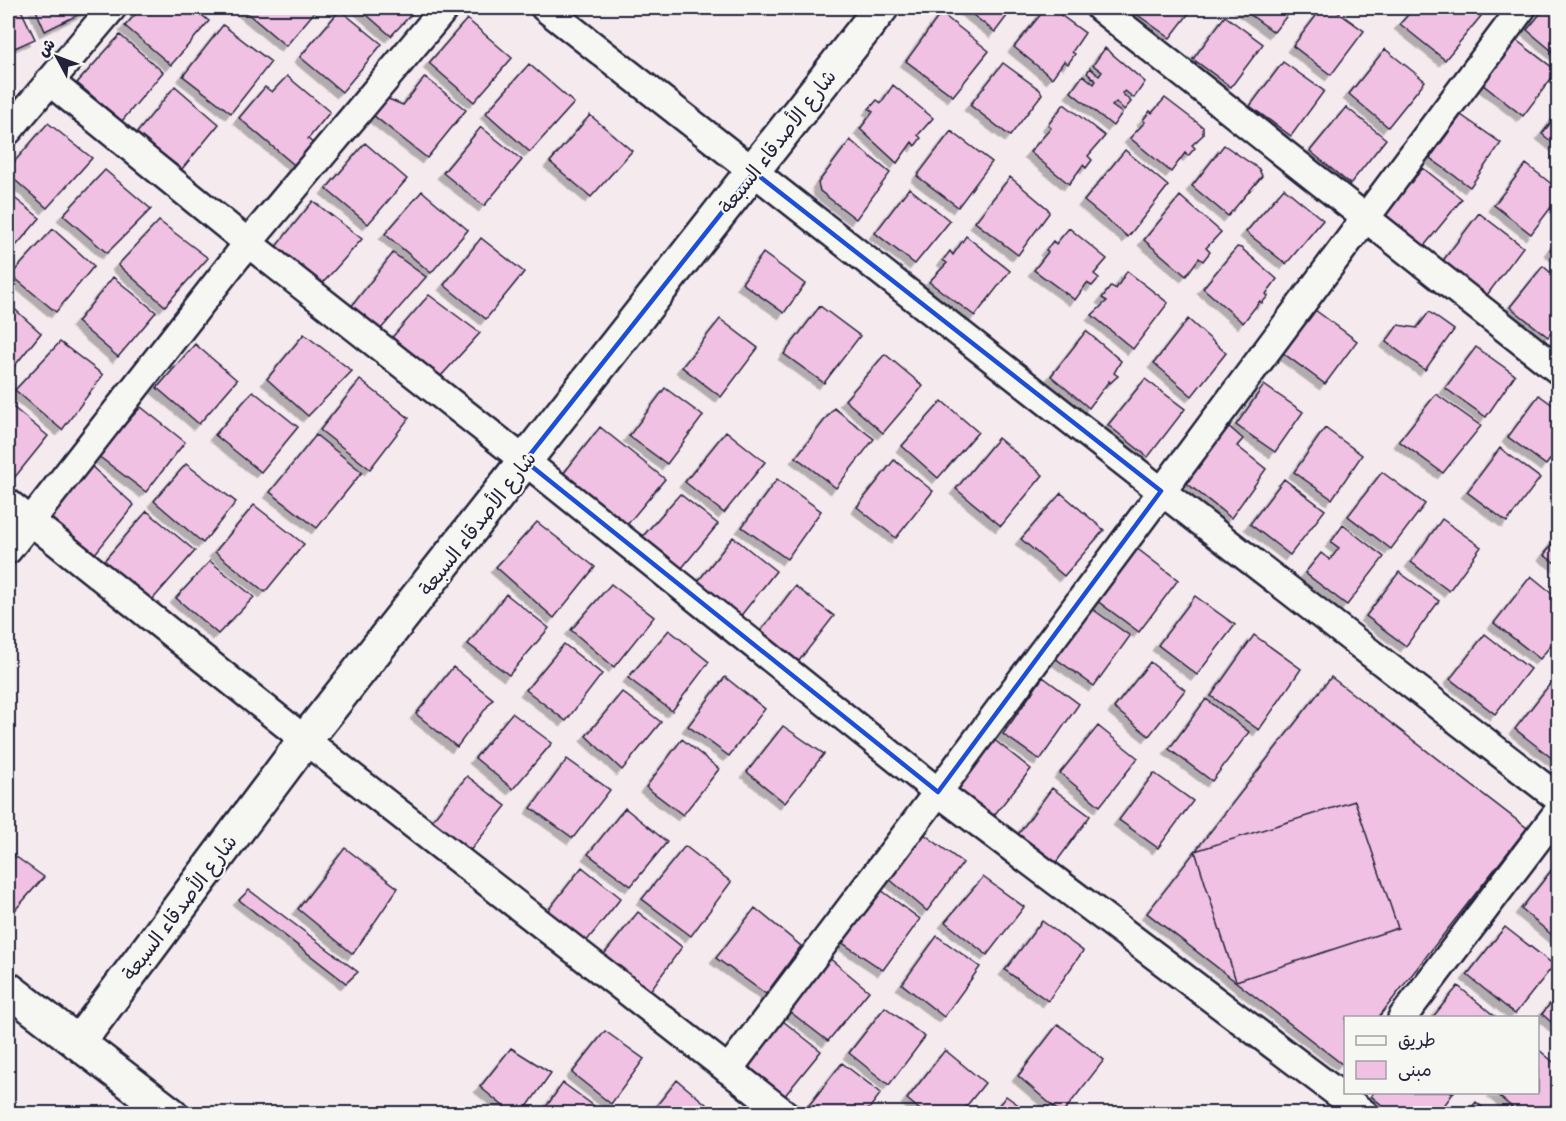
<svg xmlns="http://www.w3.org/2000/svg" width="1566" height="1121" font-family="'Patrick Hand','Playpen Sans Arabic',sans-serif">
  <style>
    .building { fill: #f1c1e3; stroke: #22223b; stroke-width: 1.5; filter: url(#shadow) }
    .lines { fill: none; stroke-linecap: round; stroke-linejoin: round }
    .street-casing { stroke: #22223b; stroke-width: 32 }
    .secondary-casing { stroke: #22223b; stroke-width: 38 }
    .street { stroke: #f6f6f2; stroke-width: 27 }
    .secondary { stroke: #f6f6f2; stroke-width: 33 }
    .marked { fill: none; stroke: #1d4ed8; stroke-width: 4.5; stroke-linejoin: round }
    .labels { text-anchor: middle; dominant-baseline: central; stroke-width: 4.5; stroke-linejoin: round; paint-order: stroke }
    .street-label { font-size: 20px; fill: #22223b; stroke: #f6f6f2 }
  </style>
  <defs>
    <filter id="shadow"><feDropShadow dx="-5.5" dy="5.5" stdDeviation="0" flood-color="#0004"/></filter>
  </defs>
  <rect width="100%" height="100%" fill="#f5ebef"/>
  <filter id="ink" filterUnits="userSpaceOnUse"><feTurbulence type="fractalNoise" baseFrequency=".0167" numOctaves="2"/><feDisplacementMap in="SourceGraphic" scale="12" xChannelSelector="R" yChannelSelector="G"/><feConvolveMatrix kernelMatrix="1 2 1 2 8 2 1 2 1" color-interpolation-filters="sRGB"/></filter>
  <g filter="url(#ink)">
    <path class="building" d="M8 8H20L35 39 8 51Z
      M35 8H87L88 10 45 31Z
      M141 8H193L209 21 171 65 125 26Z
      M241 8H318L286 46Z
      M359 8H417L391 36Z
      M964 8H1013L995 32Z
      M1046 8H1051L1085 33 1072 52 1075 54 1068 64 1064 61 1052 78 1014 47Z
      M1128 8H1193L1170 38Z
      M1241 8H1293L1274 32Z
      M1322 8H1332L1364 31 1331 75 1293 46Z
      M1414 8H1471L1481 16 1445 60 1400 24Z
      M1545 8H1558V56L1527 30Z
      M340 10 382 44 342 92 300 57Z
      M941 13 989 51 953 96 906 61Z
      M1225 16 1263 44 1231 87 1193 59Z
      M467 19 512 58 474 102 429 63Z
      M223 25 271 62 231 113 183 76Z
      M120 35 163 72 122 121 77 83Z
      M1516 40 1557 71 1523 116 1482 84Z
      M1105 48 1145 82 1134 98 1125 91 1122 93 1131 102 1124 110 1116 102 1112 106 1122 113 1113 126 1071 92 1083 75 1094 84 1096 81 1087 73 1090 68 1099 76 1102 72 1093 65Z
      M1385 49 1425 81 1388 127 1349 94Z
      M1283 62 1324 91 1291 136 1250 106Z
      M1003 63 1040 90 1042 94 1010 136 970 105Z
      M529 64 574 103 530 152 486 113Z
      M287 76 330 112 308 139 318 147 299 169 239 118 265 87 272 92Z
      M425 77 466 110 427 158 373 115 386 98 403 105Z
      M893 85 933 118 918 135 921 138 915 146 912 142 897 163 860 129 873 112 869 109 877 100 881 103Z
      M175 86 219 124 182 169 136 134Z
      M1165 98 1203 127V135L1192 145 1195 148 1188 156 1185 153 1171 172 1130 138 1145 122 1143 120 1150 111 1152 113Z
      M1064 104 1105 136 1088 156 1092 160 1086 168 1083 165 1069 184 1030 152 1051 128 1048 125Z
      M1346 107 1386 139 1350 184 1310 151Z
      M1558 113V147L1542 134Z
      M590 115 632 151 591 197 550 162Z
      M1461 115 1501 143 1470 187 1430 158Z
      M48 123 92 158 47 208 8 174V169Z
      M481 127 522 160 484 206 443 173Z
      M951 131 992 162 958 207 917 176Z
      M850 140 890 173 856 219 820 191 818 183Z
      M365 143 407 179 368 224 326 189Z
      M1224 145 1259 169 1262 176 1228 216 1192 186Z
      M1125 150 1168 186 1128 237 1084 201Z
      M1526 164 1558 189V198L1531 234 1494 205Z
      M1423 168 1462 199 1424 246 1379 211 1387 200 1394 203Z
      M105 170 151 209 107 253 63 215Z
      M1010 177 1048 209 1049 213 1018 255 975 222Z
      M909 188 950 221 915 264 875 233Z
      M1284 188 1323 220 1286 264 1246 232Z
      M422 191 468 230 431 273 385 234Z
      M8 193 40 218 8 255Z
      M1180 196 1221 232 1206 248 1210 252 1203 261 1199 258 1186 276 1144 240Z
      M313 201 362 239 322 284 274 249Z
      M1479 213 1523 247 1487 295 1442 262Z
      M159 221 208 258 165 306 118 265Z
      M1069 228 1107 259 1094 274 1099 278 1092 286 1087 283 1075 300 1034 270 1048 252 1046 250 1053 241 1056 244Z
      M53 229 94 266 56 312 11 275Z
      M966 236 1010 271 975 316 929 282 947 263 943 260 950 251 953 255Z
      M481 238 524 272 486 319 444 285Z
      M1558 239V257L1550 250Z
      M1237 247 1241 248 1277 279 1266 294 1268 296 1262 303 1260 301 1243 323 1203 288Z
      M393 253 426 277 380 330 351 307Z
      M763 253 805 284 784 313 742 283Z
      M1543 266 1558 279V324L1548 337 1510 307Z
      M1127 271 1168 303 1133 349 1092 315 1107 301 1102 298 1111 286 1116 289Z
      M113 277 156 312 118 357 77 322Z
      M429 295 480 333 440 377 388 342Z
      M8 303 41 333 8 374Z
      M820 306 860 336 824 383 784 354Z
      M1315 310 1357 341 1325 384 1283 353Z
      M1429 312 1454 330 1425 370 1386 342 1398 325 1417 328Z
      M720 319 758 348 721 397 682 367Z
      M1188 319 1226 353 1192 396 1154 363Z
      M1086 331 1121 361 1114 373 1118 376 1110 383 1109 381 1089 408 1051 376Z
      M304 334 352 371 308 416 267 379Z
      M60 342 103 375 62 430 15 390Z
      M195 344 237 380 199 424 157 388Z
      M1476 347 1515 375 1486 417 1445 388Z
      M885 354 923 386 883 433 845 400Z
      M1145 379 1185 409 1148 457 1108 425Z
      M360 380 409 418 370 469 320 430Z
      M1264 385 1303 412 1275 452 1236 425Z
      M665 388 703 416 667 464 629 436Z
      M253 391 298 427 261 472 215 435Z
      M1436 394 1481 426 1443 473 1399 441Z
      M1539 395 1558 409V449L1546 465 1508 437Z
      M942 401 978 432 938 478 902 446Z
      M8 403 48 436 11 482 8 479Z
      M141 407 185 442 146 492 97 455Z
      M834 408 874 439 836 488 796 457Z
      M1226 424 1243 439 1237 446 1266 469 1231 518 1184 481Z
      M600 427 665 479 622 531 560 478Z
      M1325 428 1362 455 1332 499 1294 472Z
      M726 431 765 462 724 513 685 482Z
      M316 435 362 472 317 528 270 492Z
      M998 438 1043 475 1001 526 956 489Z
      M1500 448 1540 478 1507 522 1467 492Z
      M894 460 933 491 896 538 857 507Z
      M186 464 236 502 203 543 154 501Z
      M90 465 134 505 94 555 47 514Z
      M1382 472 1425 504 1391 549 1348 516Z
      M777 479 821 511 787 559 742 527Z
      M1284 479 1325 510 1290 555 1250 524Z
      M1061 493 1104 530 1064 576 1021 539Z
      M680 494 718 524 677 574 637 543Z
      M254 505 304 544 265 592 215 552Z
      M147 511 195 551 152 600 103 562Z
      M1442 519 1481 547 1449 591 1411 562Z
      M537 522 595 567 554 618 496 567Z
      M1343 525 1384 557 1347 605 1305 573 1321 553 1330 560 1339 548 1331 542Z
      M1558 535V565L1544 555Z
      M733 537 776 571 739 618 696 584Z
      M1135 547 1178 580 1139 632 1096 600Z
      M210 561 254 597 218 634 176 598Z
      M1399 572 1439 601 1406 646 1366 616Z
      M1531 576 1558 598V636L1540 659 1494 623Z
      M611 584 654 617 614 667 571 630Z
      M795 586 834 616 795 666 757 636Z
      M506 594 549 628 509 675 468 644Z
      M1195 596 1235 625 1197 675 1158 645Z
      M1091 608 1130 636 1094 686 1055 658Z
      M669 630 709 662 672 711 628 678Z
      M1485 634 1530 669 1495 714 1450 679Z
      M1254 635 1301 669 1259 730 1211 696Z
      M564 644 602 674 566 721 526 690Z
      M1150 662 1185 690 1149 736 1114 708Z
      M453 667 493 699 457 747 416 714Z
      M725 677 765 709 729 756 688 726Z
      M1043 677 1079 704 1040 760 1003 734Z
      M1331 677 1527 828 1378 1018H1346V1059L1342 1064 1147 913Z
      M1550 684 1558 690V763L1515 729Z
      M622 692 661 722 622 770 586 736Z
      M1206 699 1249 732 1212 781 1169 749Z
      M512 713 552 743 513 789 475 758Z
      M783 726 824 754 785 803 747 772Z
      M1098 726 1138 758 1100 806 1060 773Z
      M992 738 1031 769 991 819 953 788Z
      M682 739 719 769 683 815 646 787Z
      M567 759 610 790 573 838 531 808Z
      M1154 773 1193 801 1158 848 1119 820Z
      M467 776 506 806 469 852 430 823Z
      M1052 788 1090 816 1052 868 1014 840Z
      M1355 801 1398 928 1236 981 1195 851Z
      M625 808 667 842 631 886 588 854Z
      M924 834 963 863 927 911 888 878Z
      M685 846 731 882 691 936 642 899Z
      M345 848 398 888 353 954 298 909Z
      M8 851 44 877 8 918Z
      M1558 862V940L1521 909Z
      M582 867 621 898 585 943 546 913Z
      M983 877 1024 907 987 955 945 922Z
      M249 890 358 972 346 983 239 900Z
      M881 890 920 919 883 970 838 940Z
      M755 908 801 946 766 994 716 958Z
      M638 912 682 947 647 995 601 958Z
      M1042 921 1083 951 1048 1001 1005 970Z
      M1505 927 1554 965 1515 1014 1467 975Z
      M937 936 980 967 944 1017 902 984Z
      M828 957 869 991 828 1041 785 1008Z
      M1458 986 1497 1018H1432Z
      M1558 994V1028L1542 1014Z
      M885 1007 925 1037 889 1085 849 1053Z
      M774 1014 821 1051 783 1098 735 1062Z
      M1058 1024 1104 1060 1062 1114 1018 1076Z
      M605 1031 644 1059 611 1104 572 1073Z
      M511 1048 551 1073 522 1114H513L480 1087Z
      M1538 1049 1558 1066V1095L1544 1114H1520L1494 1092H1538Z
      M945 1050 985 1083 960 1114H925L907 1099Z
      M842 1063 881 1093 865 1114 803 1113Z
      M677 1080 718 1114H650Z
      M563 1083 605 1114H541Z
      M1374 1092H1454L1438 1114H1393L1371 1096Z
      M1006 1096 1031 1114H992Z
      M1476 1102 1491 1114H1466Z"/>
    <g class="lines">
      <defs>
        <path id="street" d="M545 8 1161 491 1558 798
          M1100 8 1558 370
          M49 81 248 243 525 461 938 792 1365 1114
          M8 131 112 8
          M8 503 305 740 785 1114
          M8 550 248 243 445 8
          M1402 1018 1558 812
          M728 1070 938 792 1522 8"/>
        <path id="secondary" d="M8 989 171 1114
          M78 1043 305 740 881 8"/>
      </defs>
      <use href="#street" class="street-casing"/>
      <use href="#secondary" class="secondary-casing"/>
      <use href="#street" class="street"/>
      <use href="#secondary" class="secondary"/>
    </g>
  </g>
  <path class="marked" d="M754 172 1161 491 938 792 525 461Z"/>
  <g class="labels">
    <g class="street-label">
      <text transform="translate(777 141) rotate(-52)">شارع الأصدقاء السبعة</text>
      <text transform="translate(477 523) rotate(-52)">شارع الأصدقاء السبعة</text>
      <text transform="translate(179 907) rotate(-53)">شارع الأصدقاء السبعة</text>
    </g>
  </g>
  <rect width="1566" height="1121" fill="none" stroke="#f6f6f2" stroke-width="30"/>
  <rect x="15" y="15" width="1536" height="1091" fill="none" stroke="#22223b" stroke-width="2" filter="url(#ink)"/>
  <rect x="1344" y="1016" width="195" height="78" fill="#f6f6f2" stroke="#a1a1a9" stroke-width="1.5"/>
  <rect x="1356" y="1036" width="30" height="9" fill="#f6f6f2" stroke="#a1a1a9" stroke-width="1.5"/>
  <text x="1398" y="1046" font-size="18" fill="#22223b">طريق</text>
  <rect x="1356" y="1061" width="30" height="18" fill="#f1c1e3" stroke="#a1a1a9" stroke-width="1.5"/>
  <text x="1398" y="1076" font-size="18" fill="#22223b">مبنى</text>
  <g transform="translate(57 57) rotate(311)" stroke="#f6f6f2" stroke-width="4.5" paint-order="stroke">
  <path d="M0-4.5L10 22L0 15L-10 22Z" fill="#22223b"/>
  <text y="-9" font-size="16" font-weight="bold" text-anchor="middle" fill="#22223b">ش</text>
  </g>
</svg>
